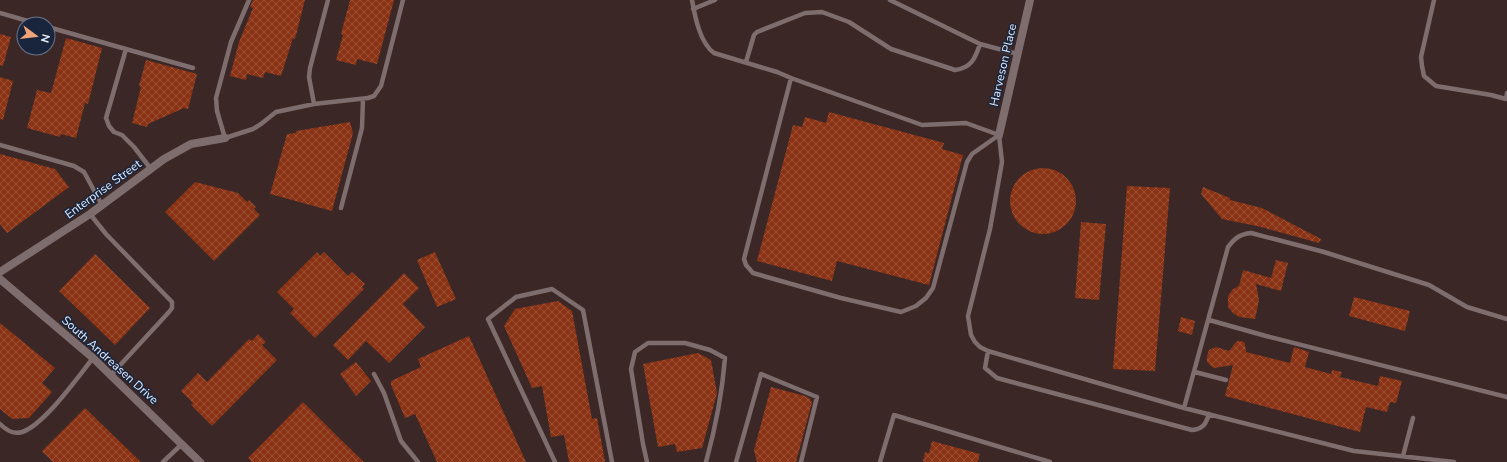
<svg xmlns="http://www.w3.org/2000/svg" width="1507" height="462" font-family="'Nunito Sans',sans-serif">
  <style>
    .industrial { fill: #3b2726; fill-rule: evenodd }
    .building { fill: url(#building-cross-hatch) }
    .lines { fill: none; stroke-linecap: round; stroke-linejoin: round }
    .service { stroke: #7e6d6f; stroke-width: 4.5 }
    .minor { stroke: #7e6d6f; stroke-width: 8 }
    .tertiary { stroke: #7e6d6f; stroke-width: 8 }
    .labels { text-anchor: middle; dominant-baseline: central; stroke-width: 3; stroke-linejoin: round; paint-order: stroke }
    .street-label { font-size: 12px; fill: #e5eefe; stroke: #19253c }
  </style>
  <defs>
    <pattern id="building-cross-hatch" width="8" height="8" patternUnits="userSpaceOnUse"><rect width="8" height="8" fill="#893314"/><path d="M0 0l8 8M0 8l8-8" fill="none" stroke="#9a5137"/></pattern>
  </defs>
  <rect width="100%" height="100%" fill="#19253c"/>
  <path class="industrial" d="M0 0H1507V462H0ZM24 24H48V48H24Z"/>
  <path class="building" d="M253 0H305L295 39 293 38 281 76 265 72 263 78 247 74 246 80 230 76 239 42 253 8 250 7Z
    M350 0H394L377 64 357 59 356 65 336 60 343 35 341 34Z
    M0 34 11 37 3 66 0 65Z
    M66 38 102 48 88 104 85 103 76 138 61 134 60 137 27 128 37 90 51 93Z
    M146 60 197 74 188 109 184 108 148 124 147 127 132 123 141 87 139 86Z
    M0 77 13 81 3 120 0 119Z
    M829 112 944 143 942 149 963 155 929 285 837 261 832 281 757 261 793 125 802 127 805 117 826 123Z
    M350 122 353 133 332 211 270 194 287 134 296 133V131Z
    M0 154 55 169 69 187 7 233 0 224Z
    M1010 201a33 33 0 1 1 66 0a33 33 0 1 1-66 0Z
    M195 182 238 193 247 202 249 200 256 207 254 209 260 215 214 261 165 212Z
    M1127 186 1170 188 1155 371 1113 369Z
    M1203 187 1230 198V200L1262 208 1321 239 1319 243 1257 226 1222 219 1201 194Z
    M1081 222 1106 224 1099 300 1075 298Z
    M317 252 320 256 324 252 348 276 352 272 365 284 362 287 364 289 315 338 290 313 294 309 277 292Z
    M435 252 456 299 437 307 417 260Z
    M95 254 150 308 115 345 59 291Z
    M1276 260 1288 263 1281 291 1256 284 1259 300 1255 319 1239 317 1233 313 1228 307V296L1233 289 1239 286 1243 270 1271 278Z
    M404 273 419 288 403 304 425 327 389 363 366 341 348 360 333 345Z
    M1354 297 1410 311 1405 331 1349 316Z
    M558 301 572 311 592 419 597 418 605 462H569L564 435 551 437 542 386 532 388 504 326 515 309Z
    M1181 317 1195 321 1192 335 1178 331Z
    M0 323 55 368 42 383 52 392 29 418 12 419 0 409Z
    M258 334 266 342 262 345 277 360 212 426 191 405 193 403 181 391 198 373 207 382 249 339 252 341Z
    M469 336 526 462H437L415 414 405 418 391 385V381L421 367 418 359Z
    M1237 341H1241L1245 343 1246 352 1290 363 1294 347 1309 352 1305 367 1331 374 1332 370 1342 372 1340 377 1378 386 1380 376 1402 381 1396 403 1390 402 1387 412 1366 407 1360 432 1225 396 1233 365 1214 368 1211 366 1207 362V356L1209 350 1216 347 1229 351Z
    M698 353 711 360 717 393 702 448 677 452 675 444 658 447 643 364Z
    M356 362 371 381 356 396 340 374Z
    M771 387 805 396 809 398 812 402 796 462H757L754 450Z
    M303 402 339 438 364 462H252L248 458Z
    M85 408 141 462H53L42 451Z
    M932 441 980 454 978 462H923L925 452 929 453Z"/>
  <g class="lines">
    <path class="service" d="M249 0 231 42 216 98 217 111 225 138 253 129 261 124 276 112 314 104 368 98 374 96 381 86 403 0
      M692 0C695 17 700 43 714 53L777 72 791 78 922 125 966 123 999 135
      M890 0 980 44 1018 54
      M1434 0 1421 57 1422 66 1424 76 1436 86 1491 95 1506 99 1507 93
      M693 9 715 0
      M0 13 38 24
      M48 27 193 68
      M126 49 106 118 109 126 114 132 122 135 134 147 151 169
      M746 62 754 35 757 32 805 13 822 12 849 22 891 49 955 70C971 68 975 59 980 44
      M791 78 744 259 746 265 753 273 841 298 901 312 916 306 926 298 933 288 967 162 972 154 999 135
      M314 104 309 77 310 68 328 0
      M999 135 1002 162 990 229 968 316 971 335 975 342 980 347 988 351 1184 408 1354 451 1454 462
      M0 145 74 166 84 172 102 205
      M341 208 362 128 363 99
      M90 214 106 234 172 302V308L169 312 111 375
      M1209 320 1266 336 1507 397
      M988 351 985 368 997 378 1192 430C1203 429 1206 424 1209 414
      M1195 372 1226 380
      M374 374 384 393 401 441 418 462
      M1184 408 1228 247C1235 238 1240 234 1251 233L1324 252 1429 285 1467 307 1507 319
      M0 424C6 430 13 435 22 432 44 425 78 377 93 358
      M1403 456 1413 418
      M163 462 182 444
      M555 462 488 319 516 297 552 289 583 310 612 462
      M647 462 643 444 631 369 635 352 648 343H685L710 350 725 358C722 395 716 426 706 462
      M736 462 761 374 817 397 801 462
      M880 462 894 415 1050 462"/>
    <path class="minor" d="M999 135 1030 0
      M0 272 90 214 164 159 191 144 225 138"/>
    <path class="tertiary" d="M0 279 93 358 200 462"/>
  </g>
  <g class="labels">
    <g class="street-label">
      <text transform="translate(1003 65) rotate(-77)">Harveson Place</text>
      <text transform="translate(103 189) rotate(-36)">Enterprise Street</text>
      <text transform="translate(110 360) rotate(42)">South Andreasen Drive</text>
    </g>
  </g>
  <g transform="translate(36 36) rotate(105)"><circle r="19" fill="#19253c" stroke="#6b758a"/>
  <path d="M0-3L7 15L0 10L-7 15Z" fill="#f0a279"/>
  <text y="-6" font-size="11" font-weight="bold" text-anchor="middle" fill="#e5eefe">N</text>
  </g>
</svg>
